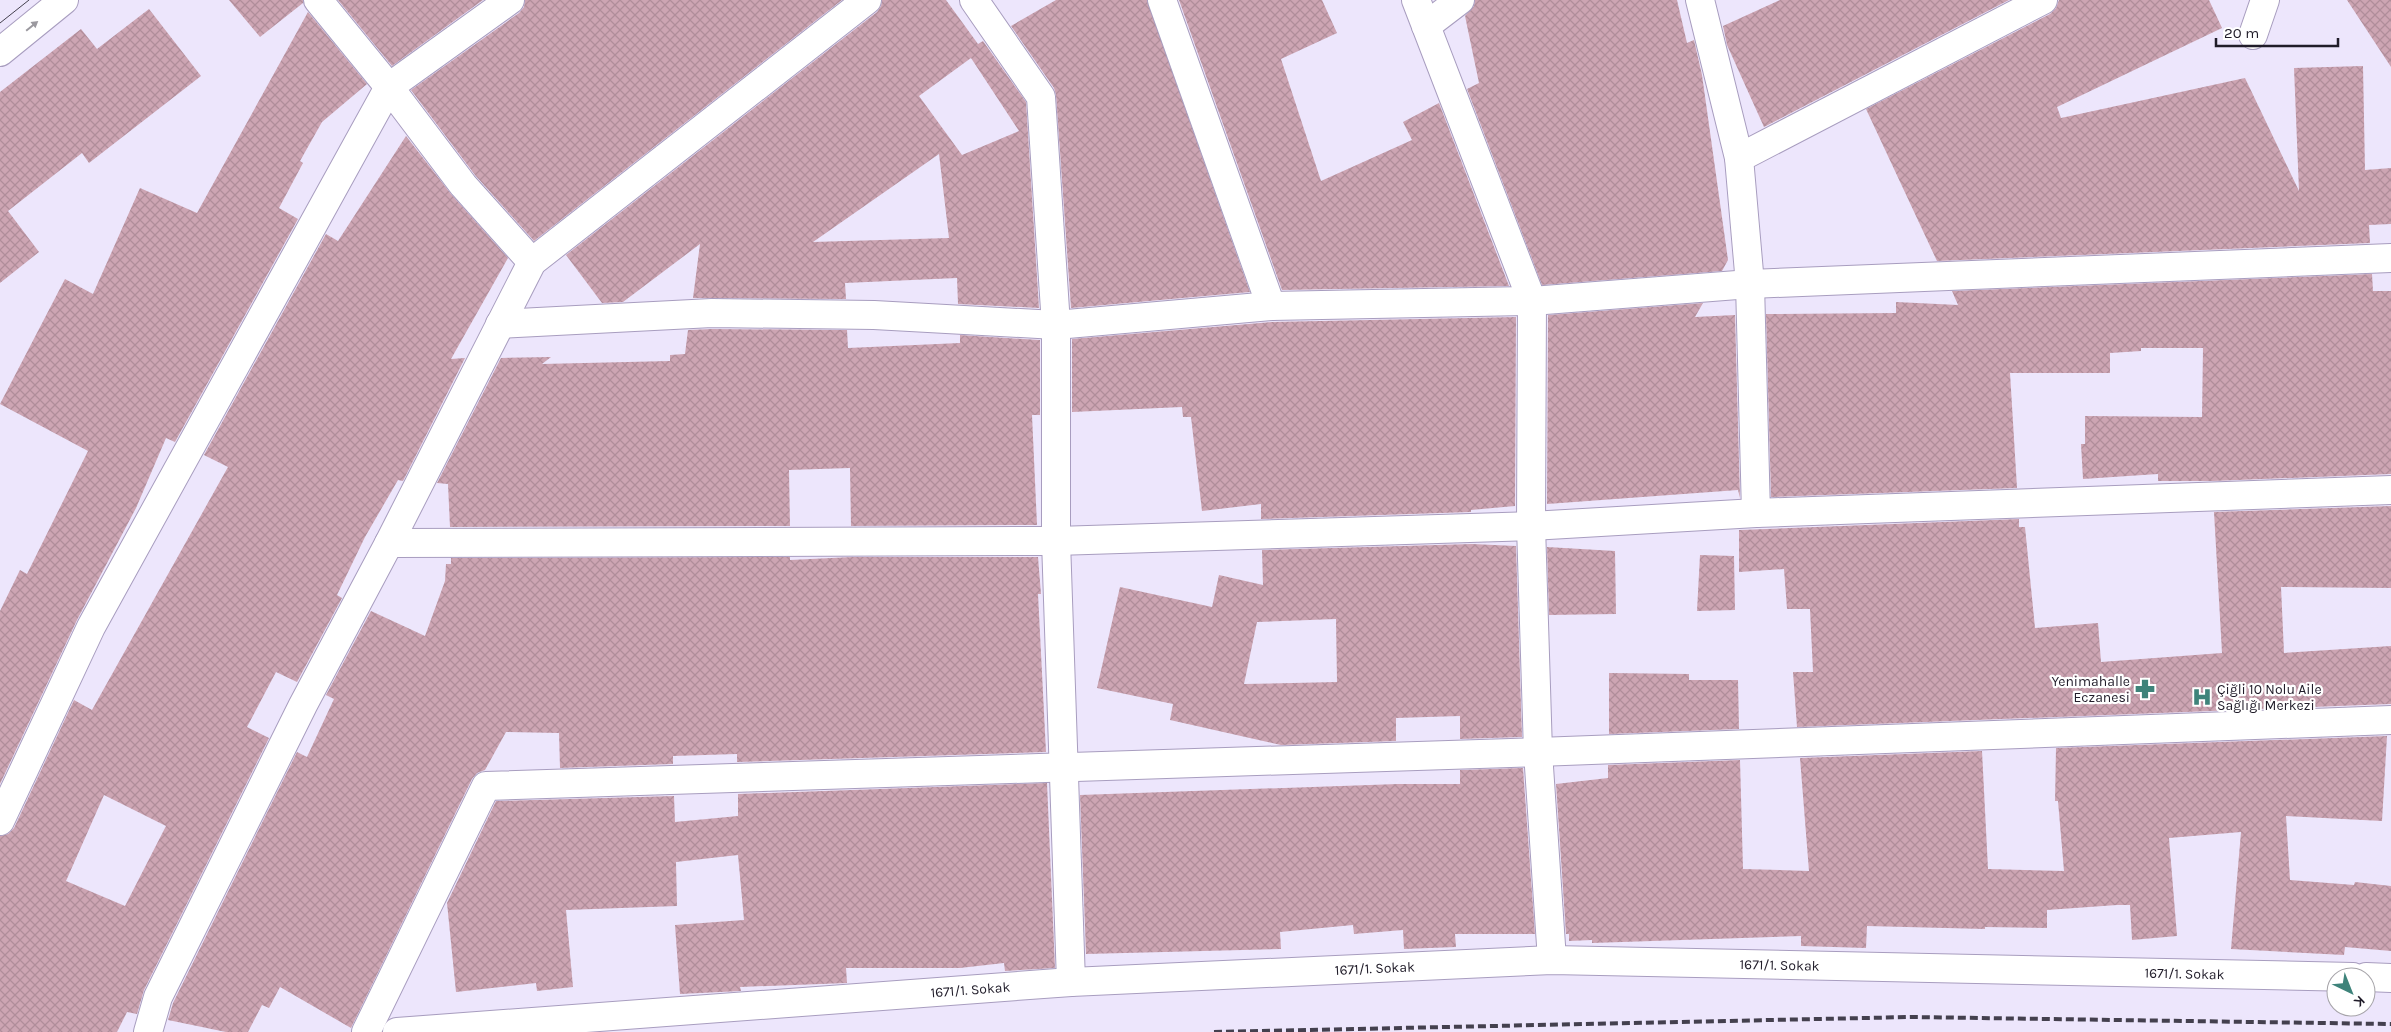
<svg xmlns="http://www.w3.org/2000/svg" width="2391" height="1032" font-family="Karla,sans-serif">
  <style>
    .building { fill: url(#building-cross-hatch); fill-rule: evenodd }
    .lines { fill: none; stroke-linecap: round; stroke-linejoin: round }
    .minor-casing { stroke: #a89dbf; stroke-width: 30 }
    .tertiary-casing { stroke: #a89dbf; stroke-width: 30 }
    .minor { stroke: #fff; stroke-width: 28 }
    .tertiary { stroke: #fff; stroke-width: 28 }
    .tram { stroke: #44404e; stroke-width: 1 }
    .rail { stroke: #44404e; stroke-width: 4; stroke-dasharray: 8 4; stroke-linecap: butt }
    .oneway { fill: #9b999f }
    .labels { text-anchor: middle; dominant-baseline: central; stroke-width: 4.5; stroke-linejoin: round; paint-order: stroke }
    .poi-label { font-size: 14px; fill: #201c29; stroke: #fff; text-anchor: end }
    .street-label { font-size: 14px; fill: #201c29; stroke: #fff }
  </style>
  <defs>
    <pattern id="building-cross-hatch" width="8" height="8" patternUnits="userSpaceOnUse" patternTransform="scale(1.25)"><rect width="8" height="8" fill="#cda5b3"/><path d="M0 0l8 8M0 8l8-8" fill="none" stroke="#b08d9a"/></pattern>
  </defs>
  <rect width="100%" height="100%" fill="#ede6fc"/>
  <path class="building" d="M229 0H303V3L260 37Z
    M338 0H483L392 66Z
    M525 0H842L534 241 475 175 411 90 519 13 524 7Z
    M882 0H946L978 44 983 41 1026 102 1039 308 958 304 957 278 845 283 846 299 693 298 700 244 623 302 602 303 566 255 877 12 881 6ZM971 58 1019 131 962 155 919 96ZM939 154 949 238 813 242Z
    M1056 0H1147L1250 292 1071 308 1056 95 1054 88 1011 26Z
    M1179 0H1322L1337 33 1281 59 1321 181 1412 140 1403 122 1439 103 1509 286 1282 290Z
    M1475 0H1677L1687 43 1694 40 1702 75 1728 260 1722 271 1542 285 1467 89 1479 83 1465 16 1474 6Z
    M1780 0H2009L1764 127 1727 45 1723 26Z
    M2059 0H2209L2222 28 2057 107 2061 118 2245 78 2299 191 2294 68 2363 66 2365 170 2391 168V224L2369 225 2370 243 1937 261 1866 109 2050 14 2056 8Z
    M2347 0H2391V67Z
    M149 9 201 76 89 163 82 153 8 211 39 252 0 283V92L81 29 97 49Z
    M308 12 367 84 322 122 300 161 303 163 279 208 298 219 175 442 166 438 136 508 77 620 0 784V611L20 570 27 574 88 451 0 404 65 279 93 294 140 188 197 213Z
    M406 136 451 194 508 258 451 359 465 358 403 481 398 480 365 537 337 595 342 598 297 682 276 672 247 727 269 738 144 990 137 1014 127 1012 117 1032H0V836L8 834 14 828 74 700 92 710 228 467 204 455 326 234 338 241ZM104 795 166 826 125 906 66 881Z
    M2372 274 2373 291H2391V474L2213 481H2158V474L2083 479 2081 444H2085V416L2202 417 2203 348H2141V351L2110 353V373H2010L2017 488 1771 497 1766 314 1896 313V302L1958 305 1952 291Z
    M1703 303 1695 317 1735 315 1740 498 1738 490 1547 504 1548 315Z
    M1516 317 1515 506 1471 510V512L1261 519V504L1202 511 1191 417H1183L1182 407 1072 412V339L1272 322Z
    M712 329 847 330 848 348 960 343V335L1040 340V415H1032L1037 525 851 526 850 468 789 470 790 526 450 527 448 484 437 483 501 358 551 357 542 364 670 361V355L685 354 688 330Z
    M2391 506V588L2281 587 2284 653 2391 646V704L1797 727 1793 672H1813L1810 609H1787L1784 569 1739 572V530L2019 519V527H2025L2035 628 2098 623 2101 662 2222 653 2214 512Z
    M1472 544 1516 546 1522 737 1460 739V716L1396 718V741L1281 745 1170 720 1173 704 1097 688 1120 587 1212 607 1219 575 1263 585 1262 550ZM1336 619 1337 682 1244 684 1257 622Z
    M1547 547 1615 551 1616 614 1549 615Z
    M1700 555 1734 556 1735 610 1697 611Z
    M790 557V560L852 557H1038L1041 594H1038L1046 752 737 762V754L673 756V764L560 768 559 733 506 732 485 770 477 773 472 779 351 1028 280 987 269 1008 262 1005 248 1032H226L168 1020 173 1003 297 752 307 757 334 699 326 695 371 611 425 636 445 581 446 564H451V558Z
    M1609 673 1689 674V680H1738L1739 729 1609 734Z
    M2387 736 2382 821 2286 816 2290 880 2354 885 2355 882 2391 886V951L2345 947 2344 955 2231 949 2241 832 2169 838 2177 936 2132 940 2130 905H2117L2047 910V928L1985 927V929L1867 926 1866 948 1801 946V936L1592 943V940L1569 941V934H1566L1556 784 1608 778V765L1740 760 1743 869 1809 871 1800 758 1982 751 1988 869 2064 871 2058 801H2055L2056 748Z
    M1523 768 1535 934H1455L1456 947 1404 949 1403 930 1354 934 1353 925 1280 932 1281 949 1086 954 1080 795 1398 784H1460V770Z
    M1047 783 1055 968 1005 971 1004 963 960 968H846L847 983 740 987 741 991 680 994 675 925 744 920 738 855 676 862 677 906 566 910 573 987 537 991 536 983 456 992 447 903 496 801 674 796 675 822 738 816V794Z"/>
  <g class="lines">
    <defs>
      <g id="minor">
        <path d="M318 0 389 87 463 185 532 262"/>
        <path d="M974 0 1041 97 1056 325V541L1071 982"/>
        <path d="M1162 0 1271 306"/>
        <path d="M1416 0 1532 301 1531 526 1538 752 1552 960"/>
        <path d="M1700 0 1739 158 1750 284 1756 513"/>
        <path d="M1426 26 1460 0"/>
        <path d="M2253 35 2265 0"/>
        <path d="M1739 158 2043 0"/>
        <path d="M500 324 712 313 874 315 1056 325 1271 306 1532 301 1750 284 2391 258"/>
        <path d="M389 543 1056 541 1531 526 1756 513 2391 490"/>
        <path d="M0 821 91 627 389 87 510 0"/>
        <path d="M2366 977 2391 978"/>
        <path d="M148 1032 158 997 303 705 389 543 532 262 867 0"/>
        <path d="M366 1032 486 786 1538 752 2391 720"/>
        <path id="s1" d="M397 1032 1071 982 1552 960 2353 977"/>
      </g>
      <path id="tertiary" d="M0 52 64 0"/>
    </defs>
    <use href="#minor" class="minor-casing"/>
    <use href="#tertiary" class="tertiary-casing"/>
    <use href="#minor" class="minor"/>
    <use href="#tertiary" class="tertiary"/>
    <path class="tram" d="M0 23 29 0"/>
    <path class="rail" d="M1214 1032 1911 1017 2391 1024"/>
  </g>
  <defs><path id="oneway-solid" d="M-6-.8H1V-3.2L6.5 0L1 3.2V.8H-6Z" transform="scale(1.25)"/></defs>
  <use class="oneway" href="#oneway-solid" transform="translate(32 26) rotate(-39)"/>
  <defs>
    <symbol id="pharmacy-bare" viewBox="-9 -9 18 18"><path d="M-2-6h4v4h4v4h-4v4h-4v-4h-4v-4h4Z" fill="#3e837a" stroke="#fff" stroke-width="2.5" paint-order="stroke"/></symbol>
    <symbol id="hospital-bare" viewBox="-9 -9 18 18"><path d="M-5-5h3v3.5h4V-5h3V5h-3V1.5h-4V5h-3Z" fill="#3e837a" stroke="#fff" stroke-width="2.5" paint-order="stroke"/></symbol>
  </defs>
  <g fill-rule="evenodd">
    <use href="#pharmacy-bare" x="2131" y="675" width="28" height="28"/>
    <use href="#hospital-bare" x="2188" y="683" width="28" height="28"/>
  </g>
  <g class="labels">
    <g class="poi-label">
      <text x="2130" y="681">Yenimahalle<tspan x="2130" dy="16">Eczanesi</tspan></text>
      <text x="2217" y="689" text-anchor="start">Çiğli 10 Nolu Aile<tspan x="2217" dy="16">Sağlığı Merkezi</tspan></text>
    </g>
    <g class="street-label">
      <text stroke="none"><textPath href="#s1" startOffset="1385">1671/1. Sokak</textPath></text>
      <text stroke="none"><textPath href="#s1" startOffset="980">1671/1. Sokak</textPath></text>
      <text stroke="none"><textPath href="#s1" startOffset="1790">1671/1. Sokak</textPath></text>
      <text stroke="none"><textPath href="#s1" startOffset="575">1671/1. Sokak</textPath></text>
    </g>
  </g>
  <g transform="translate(2351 992) rotate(137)"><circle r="24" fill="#ffffff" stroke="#a6a4a9"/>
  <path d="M0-4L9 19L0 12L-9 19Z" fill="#3e837a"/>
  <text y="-8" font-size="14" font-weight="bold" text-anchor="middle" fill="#201c29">K</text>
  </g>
  <path d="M2216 38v8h122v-8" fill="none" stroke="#201c29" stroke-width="2.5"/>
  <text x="2224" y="38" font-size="15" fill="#201c29" stroke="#ffffff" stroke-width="4" paint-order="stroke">20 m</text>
</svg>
